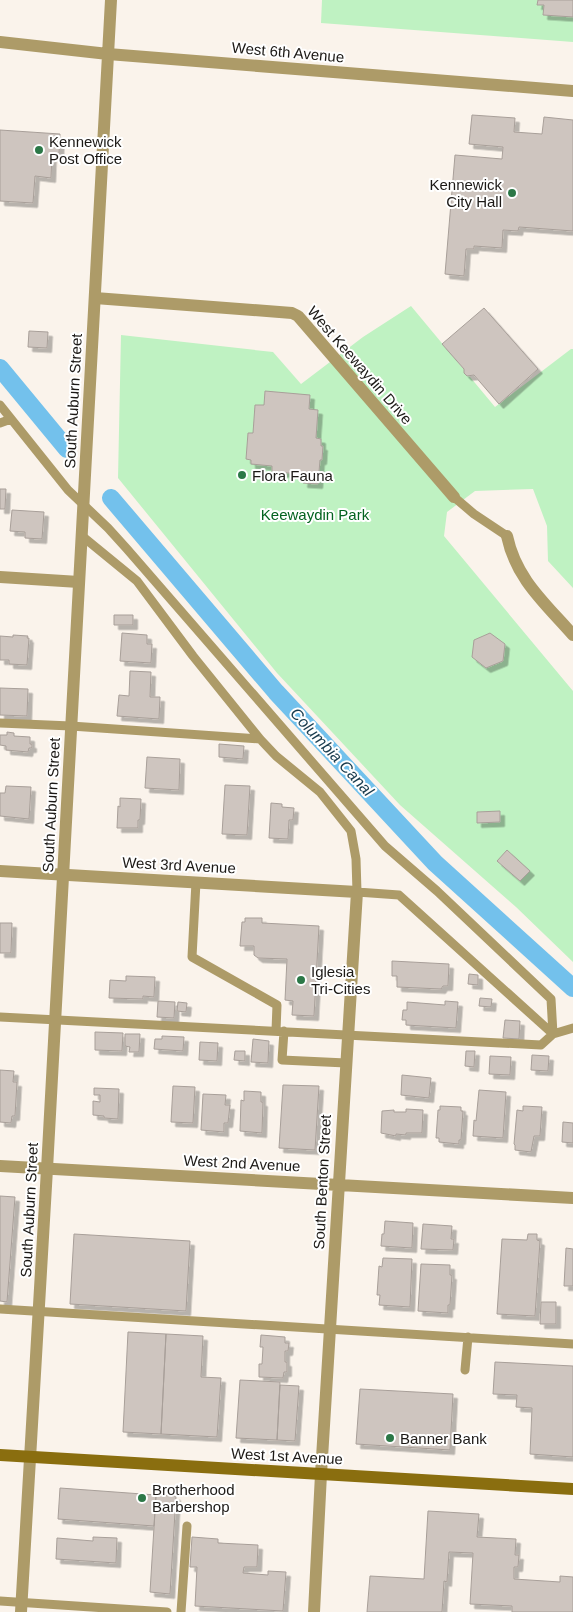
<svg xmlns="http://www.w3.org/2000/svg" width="573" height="1612" font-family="Helvetica,sans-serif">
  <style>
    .green { fill: #bff2c2 }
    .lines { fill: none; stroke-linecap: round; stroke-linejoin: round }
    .canal { stroke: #73c1ec; stroke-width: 18 }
    .building { fill: #cec5bf; stroke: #a89f99; filter: url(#shadow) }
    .service { stroke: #ad9b68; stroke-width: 9 }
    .minor { stroke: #ad9b68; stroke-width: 12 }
    .tertiary { stroke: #ad9b68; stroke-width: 12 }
    .secondary { stroke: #8a6e0f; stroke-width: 12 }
    .poi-dot { fill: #2c7847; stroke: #fff; stroke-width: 2 }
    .labels { text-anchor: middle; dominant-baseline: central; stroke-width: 4; stroke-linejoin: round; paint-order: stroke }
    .street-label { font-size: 15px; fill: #1c1916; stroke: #fff }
    .poi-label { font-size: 15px; fill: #1c1916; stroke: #fff; text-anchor: start }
    .park-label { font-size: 15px; fill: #046320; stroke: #fff }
    .water-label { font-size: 16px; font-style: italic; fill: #183b4d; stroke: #fff }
  </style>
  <defs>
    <filter id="shadow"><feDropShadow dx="4.5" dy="4.5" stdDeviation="0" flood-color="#0004"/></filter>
  </defs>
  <rect width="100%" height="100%" fill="#faf3eb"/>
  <path class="green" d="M322 0H573V42L321 23Z
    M411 306 495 407 571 349H573V588L548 561 547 526 533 489 475 491 447 512 444 536 573 691V962L516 907 400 805 277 673 118 478 121 335 273 352 301 384 363 337Z"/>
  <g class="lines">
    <path class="canal" d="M0 368 67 449
      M111 498 276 692 435 863 573 988"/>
  </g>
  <path class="building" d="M538 0H573V17L543 15 544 5H537Z
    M472 115 515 118 514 132 542 134 544 117 573 120V231L519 227 518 231 503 230 502 248 474 246V249H466L464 276 445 274 455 155 502 159 503 147 469 144Z
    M0 130 60 134 59 155 52 154 51 178 35 176 33 203 0 201Z
    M484 308 538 369 499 404 474 375 467 376 464 373V369L442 344Z
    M29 331 48 332 47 348 28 347Z
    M265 391 310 395 309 409 318 410 316 438 321 439V446H323L322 460H320L318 484 303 483 304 474 272 472V466L251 464V460L246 459 248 433H253L255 405H264Z
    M0 489H6L5 509H0Z
    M12 510 44 512 42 539 25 538V532L10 531Z
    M114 615H133V625H114Z
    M122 633 147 635V644H152L151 663 120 661Z
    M490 633 505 644 503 661 486 668 472 657 474 640Z
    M13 635 28 636 27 638H29L27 665 9 664V660H0V636L13 637Z
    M130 671 151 672 150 697H160L159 719 117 716 119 695 129 696Z
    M0 688 28 689 27 716 0 715Z
    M7 732 14 733V736L30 737V744H32V748H29L28 752 6 750V746L0 745V735H7Z
    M219 744 244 746 243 759 219 757Z
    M147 757 180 759 179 790 145 788Z
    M225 785 250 786 247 835 222 834Z
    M6 786 31 787 29 819 0 816V793H5Z
    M120 798 141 799 140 820H138V828H117L118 806 120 807Z
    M271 803 282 804V807L294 808 293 820H289L288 839 269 838Z
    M500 811V822L477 823V812Z
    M507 850 530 871 520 881 497 861Z
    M245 918H262V923L319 926 314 1016 292 1015 293 1001 285 1000 287 959 258 958 254 955V946H240L242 922H245Z
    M0 923H12L11 953H0Z
    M392 961 449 964 448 986H443L441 989 397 987V976H392Z
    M469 974 478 975V985L468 984Z
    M126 976 155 977 154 997 143 996V999L109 998 110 980 126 981Z
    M480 998 492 999 491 1007 479 1006Z
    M158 1001 175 1002 174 1018 157 1017Z
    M445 1001 458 1002 456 1028 406 1025V1020H402L403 1010H407V1002L445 1005Z
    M178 1002 187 1003 186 1012 177 1011Z
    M505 1020 520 1021 519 1039 503 1038Z
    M95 1032 123 1033 122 1051 95 1050Z
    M125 1034H140L139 1052H129L130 1047 125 1046Z
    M162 1036 184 1037 183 1051 154 1049 155 1039H162Z
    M253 1039 269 1041 268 1063 251 1062Z
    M200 1042 218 1043 217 1061 199 1060Z
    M235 1051H245V1061L234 1060Z
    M466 1051H475L474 1067 465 1066Z
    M532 1055 549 1056 548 1071 531 1070Z
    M490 1056 511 1057 510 1075 489 1074Z
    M0 1070 14 1071 13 1082H17L15 1116H12L11 1123 0 1122Z
    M402 1075 431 1078 429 1098 401 1095Z
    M283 1085 319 1086 315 1150 279 1148Z
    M173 1086 195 1087 193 1123 171 1122Z
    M94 1088 119 1089 118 1119 104 1118V1116L93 1115V1101L100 1102V1095H94Z
    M479 1090 506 1092 503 1138 473 1136 474 1120 476 1121Z
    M244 1091 261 1092V1102H263L262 1133 240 1131 241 1100 244 1101Z
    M203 1094 226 1095 225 1105H230L228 1123H224V1132L201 1130Z
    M440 1106 461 1107V1111H463L461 1140H459V1144L439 1142V1138H436L438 1110H440Z
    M523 1106 542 1107 540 1136H534L531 1152 515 1150V1145L514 1144 517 1110 523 1111Z
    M406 1109 423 1110 422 1133H406V1135L396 1134V1136L381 1133 382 1111 394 1110V1112H406Z
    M563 1122 573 1123V1143L562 1142Z
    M0 1196 15 1197 7 1302 0 1301Z
    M385 1221 413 1223 412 1248 381 1246 382 1234H384Z
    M423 1224 452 1226 451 1239H454L453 1250 421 1249Z
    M74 1234 190 1241 186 1311 70 1304Z
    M528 1234H537V1240L540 1241 535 1316 497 1314 502 1239 527 1240Z
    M566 1248 573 1249V1286H564Z
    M383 1258 412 1259 410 1307 379 1305 380 1295H377L379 1266 382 1267Z
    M421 1264 450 1265V1275H452L450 1305H448V1313L418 1311Z
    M541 1302H556V1324H540Z
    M128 1332 166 1334 161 1434 123 1432Z
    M166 1334 203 1336 201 1377 221 1378 217 1437 161 1434Z
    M261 1335 285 1337V1343H289L288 1351H285V1362H287V1372H284L283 1378 259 1377V1364H262L263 1347H260Z
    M495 1362 573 1366V1457L530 1454 532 1408 516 1407 517 1395 493 1394Z
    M240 1380 280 1382 277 1440 236 1438Z
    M280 1385 299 1386 295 1441 277 1440Z
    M360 1389 453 1394 450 1450 356 1444Z
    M60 1488 156 1495 154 1526 58 1519Z
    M156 1495 176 1496 170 1594 150 1592Z
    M428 1511 479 1514 477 1537 516 1539 515 1555H519L518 1567H514V1579L560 1582V1576L573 1577V1612H512V1606L470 1604 473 1553 449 1552 447 1582 444 1581 442 1612H367L370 1576 424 1579Z
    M93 1537 117 1538 116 1563 56 1559 57 1538 93 1541Z
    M192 1537 218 1539V1543L258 1545 257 1567H244L243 1573 268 1575V1571L286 1572 283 1611 195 1606 197 1567H190Z"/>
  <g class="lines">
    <path class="service" d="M0 405 68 490 108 528 127 549 385 846 437 891 551 999 553 1034 573 1028
      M0 423 11 419
      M454 497 474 514 507 536
      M0 723 71 726 260 739
      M196 882 192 957 277 1005 276 1031
      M0 1017 541 1045 553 1034 399 895 357 892 356 859 351 831 320 792 276 756 260 739 193 656 137 581 82 536
      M284 1031 282 1060 346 1063
      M0 1309 573 1344
      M465 1370 468 1337
      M0 1601 167 1612
      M181 1612 187 1526"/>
    <path class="minor" d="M95 298 292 313 298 316 454 497
      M507 536C516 579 545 603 573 635
      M0 577 79 582
      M0 871 357 892 321 1474
      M0 1166 573 1198"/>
    <path class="tertiary" d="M0 42 108 54 573 91
      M21 1612 47 1169 111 0
      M314 1612 321 1474"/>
    <path class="secondary" d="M0 1455 573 1489"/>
  </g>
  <g class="poi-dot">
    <circle cx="39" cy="150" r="5"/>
    <circle cx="512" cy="193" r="5"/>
    <circle cx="242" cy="475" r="5"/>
    <circle cx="301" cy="980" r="5"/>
    <circle cx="390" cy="1438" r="5"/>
    <circle cx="142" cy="1498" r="5"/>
  </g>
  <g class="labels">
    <g class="street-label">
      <text transform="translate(288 52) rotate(5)">West 6th Avenue</text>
      <text transform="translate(360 365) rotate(49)">West Keewaydin Drive</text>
      <text transform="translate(73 401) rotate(-87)">South Auburn Street</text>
      <text transform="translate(51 805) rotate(-87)">South Auburn Street</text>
      <text transform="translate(179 865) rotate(3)">West 3rd Avenue</text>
      <text transform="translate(242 1163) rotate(3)">West 2nd Avenue</text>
      <text transform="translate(322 1182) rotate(-87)">South Benton Street</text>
      <text transform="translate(29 1210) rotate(-87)">South Auburn Street</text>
      <text transform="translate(287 1456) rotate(3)">West 1st Avenue</text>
    </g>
    <g class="poi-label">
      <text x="49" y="141">Kennewick<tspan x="49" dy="17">Post Office</tspan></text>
      <text x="502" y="184" text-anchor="end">Kennewick<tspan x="502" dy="17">City Hall</tspan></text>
      <text x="252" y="475">Flora Fauna</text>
      <text x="311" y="971">Iglesia<tspan x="311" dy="17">Tri-Cities</tspan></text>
      <text x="400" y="1438">Banner Bank</text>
      <text x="152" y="1489">Brotherhood<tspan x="152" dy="17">Barbershop</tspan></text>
    </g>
    <g class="park-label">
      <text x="315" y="514">Keewaydin Park</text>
    </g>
    <g class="water-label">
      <text transform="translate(332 752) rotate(47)">Columbia Canal</text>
    </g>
  </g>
</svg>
